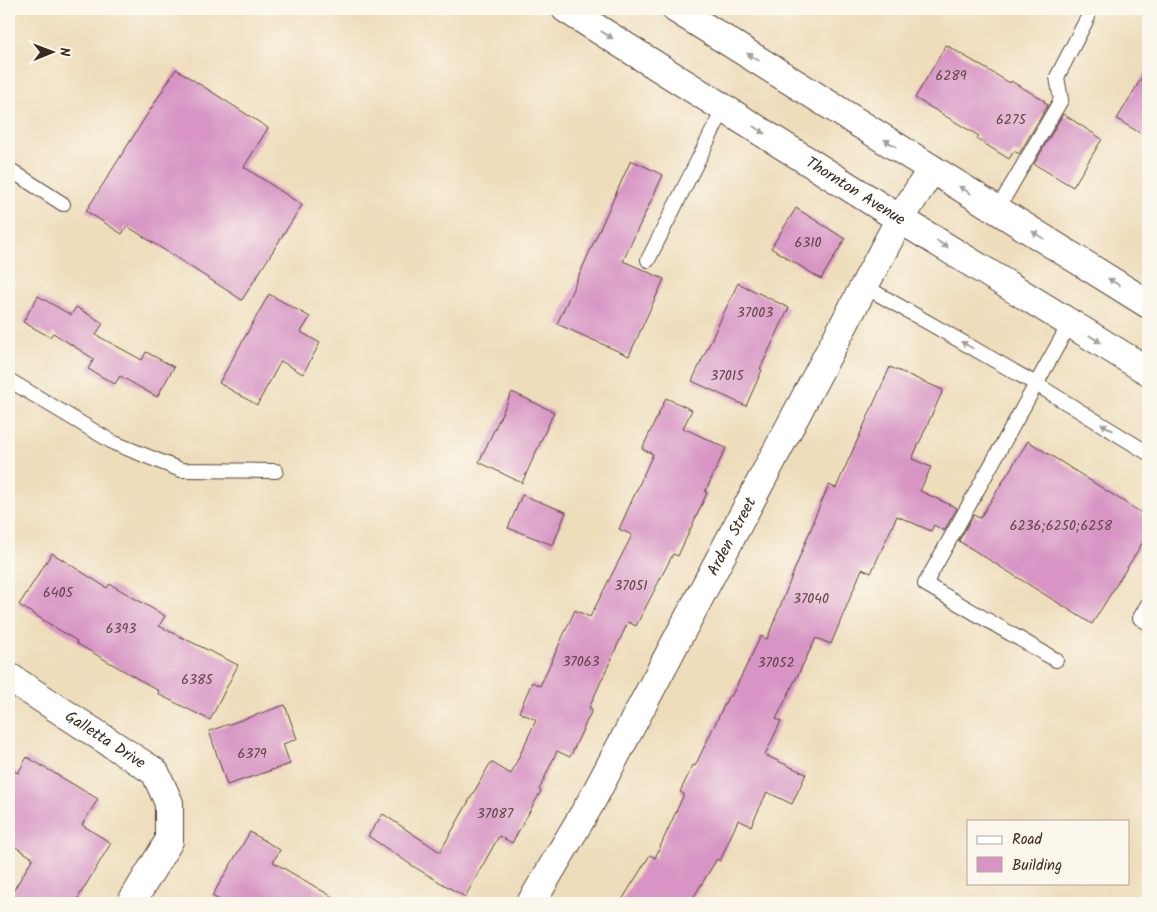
<svg xmlns="http://www.w3.org/2000/svg" width="1157" height="912" font-family="Kalam,sans-serif">
  <style>
    .building { fill: #d794c4 }
    .lines { fill: none; stroke-linecap: round; stroke-linejoin: round }
    .lane-casing { stroke: #564536; stroke-width: 16 }
    .street-casing { stroke: #564536; stroke-width: 30 }
    .secondary-casing { stroke: #564536; stroke-width: 30 }
    .lane { stroke: #fff; stroke-width: 14 }
    .street { stroke: #fff; stroke-width: 28 }
    .secondary { stroke: #fff; stroke-width: 28 }
    .oneway { fill: #a79f9a }
    .labels { text-anchor: middle; dominant-baseline: central; stroke-width: 5; stroke-linejoin: round; paint-order: stroke }
    .number-label { font-size: 14px; fill: #624448 }
    .street-label { font-size: 16px; fill: #3b2a1e; stroke: #fbf7ec }
  </style>
  <rect width="100%" height="100%" fill="#fbf7ec"/>
  <filter id="ink" filterUnits="userSpaceOnUse"><feTurbulence type="fractalNoise" baseFrequency=".02" numOctaves="2"/><feDisplacementMap in="SourceGraphic" scale="10" xChannelSelector="R" yChannelSelector="G"/><feConvolveMatrix kernelMatrix="1 2 1 2 8 2 1 2 1" color-interpolation-filters="sRGB"/></filter>
  <filter id="wash" filterUnits="userSpaceOnUse"><feTurbulence type="fractalNoise" baseFrequency=".0096" numOctaves="4" result="noise"/><feDisplacementMap in="SourceGraphic" scale="20" xChannelSelector="R" yChannelSelector="G"/><feGaussianBlur stdDeviation="1.12" result="paint"/><feColorMatrix in="noise" values="0 0 0 0 0 0 0 0 0 0 0 0 0 0 0 0 0 1.4 0 .05"/><feComposite in="paint" operator="in"/></filter>
  <g filter="url(#wash)">
    <rect width="100%" height="100%" fill="#edb"/>
    <g id="blocks">
      <path class="building" d="M946 45 1010 83 1011 81 1045 101 1044 102 1048 105 1019 154 1014 151 1009 159 977 139 979 136 915 98Z
        M1148 67V138L1117 119Z
        M176 69 268 128 244 167 302 205 242 300 127 226 122 234 86 211Z
        M1063 114 1102 139 1073 187 1034 164Z
        M631 160 663 175 623 261 664 279 629 356 557 324Z
        M796 208 845 239 821 279 771 248Z
        M738 283 789 308 760 369 762 370 746 406 692 381Z
        M269 294 310 317 301 332 320 343 303 374 281 361 257 405 219 383Z
        M38 296 71 315 76 307 103 323 96 335 142 360 146 352 174 367 157 397 120 376 115 384 88 369 94 359 53 333 50 337 23 322Z
        M890 367 943 390 912 459 931 467 920 491 957 508 944 531 934 525 931 531 897 516 871 573 862 569 831 644 816 638 776 719 781 721 765 755 806 774 792 804 767 792 751 826 738 820 720 861 717 859 690 903H620L650 855 655 858 684 794 680 792 693 765 695 766 729 695 731 697 761 636 767 639 814 521H813L829 485 836 488Z
        M512 392 554 412 522 483 479 462Z
        M666 398 692 410 683 428 726 448 705 492 707 493 678 556 673 554 636 626 628 622 589 708 592 710 570 757 557 751 539 790 541 791 512 843 499 836 465 897 416 868 368 836 383 814 440 852 491 762 511 774 536 720 519 712 532 682 540 686 575 610 590 617 632 535 619 529 653 454 642 449Z
        M1028 441 1148 517V534L1092 624 959 541 973 515 980 518Z
        M522 495 566 512 553 545 508 528Z
        M52 553 107 588 110 584 165 616 159 626 238 665 210 720 158 694 159 691 76 643 77 641 19 605Z
        M285 705 297 739 283 744 290 764 227 785 209 731Z
        M27 757 98 799 82 825 111 843 75 903H9V898L33 858 9 843V768L18 773Z
        M250 832 280 850 273 862 343 903H225L212 896Z"/>
    </g>
  </g>
  <g filter="url(#ink)">
    <use href="#blocks" fill-opacity="0" stroke="#564536" stroke-width="1"/>
    <g class="lines">
      <defs>
        <path id="lane" d="M9 169 63 204
          M997 210 1061 100 1057 77 1088 17
          M648 260 724 108
          M864 286 1036 384 1148 453
          M9 380 114 443 181 470 276 471
          M1148 604 1140 618 1148 623
          M1056 660 925 584 1070 323"/>
        <g id="street">
          <path id="s1" d="M9 677 155 772 169 803V841L131 903"/>
          <path id="s2" d="M531 903 591 802 886 245 900 219 932 169"/>
        </g>
        <g id="secondary">
          <path id="s3" d="M566 9 900 219 1148 371"/>
          <path d="M676 9 1148 304"/>
        </g>
      </defs>
      <use href="#lane" class="lane-casing"/>
      <use href="#street" class="street-casing"/>
      <use href="#secondary" class="secondary-casing"/>
      <use href="#lane" class="lane"/>
      <use href="#street" class="street"/>
      <use href="#secondary" class="secondary"/>
    </g>
    <defs><path id="oneway-solid" d="M-6-.8H1V-3.2L6.5 0L1 3.2V.8H-6Z" transform="scale(1.25)"/></defs>
    <g class="oneway">
      <use href="#oneway-solid" transform="translate(607 35) rotate(32)"/>
      <use href="#oneway-solid" transform="translate(753 57) rotate(-148)"/>
      <use href="#oneway-solid" transform="translate(759 130) rotate(32)"/>
      <use href="#oneway-solid" transform="translate(890 143) rotate(-148)"/>
      <use href="#oneway-solid" transform="translate(965 190) rotate(-148)"/>
      <use href="#oneway-solid" transform="translate(1038 235) rotate(-148)"/>
      <use href="#oneway-solid" transform="translate(942 244) rotate(32)"/>
      <use href="#oneway-solid" transform="translate(1114 282) rotate(-148)"/>
      <use href="#oneway-solid" transform="translate(1095 339) rotate(32)"/>
      <use href="#oneway-solid" transform="translate(967 345) rotate(-150)"/>
      <use href="#oneway-solid" transform="translate(1107 427) rotate(-149)"/>
    </g>
  </g>
  <g class="labels">
    <g class="number-label">
      <text x="951" y="76">6289</text>
      <text x="1011" y="120">6275</text>
      <text x="808" y="243">6310</text>
      <text x="755" y="313">37003</text>
      <text x="727" y="376">37015</text>
      <text x="1061" y="526">6236;6250;6258</text>
      <text x="631" y="586">37051</text>
      <text x="58" y="593">6405</text>
      <text x="811" y="599">37040</text>
      <text x="121" y="629">6393</text>
      <text x="581" y="662">37063</text>
      <text x="776" y="663">37052</text>
      <text x="197" y="680">6385</text>
      <text x="252" y="754">6379</text>
      <text x="495" y="814">37087</text>
    </g>
    <g class="street-label">
      <text stroke="none"><textPath href="#s3" startOffset="342">Thornton Avenue</textPath></text>
      <text stroke="none"><textPath href="#s2" startOffset="418">Arden Street</textPath></text>
      <text stroke="none"><textPath href="#s1" startOffset="115">Galletta Drive</textPath></text>
    </g>
  </g>
  <rect width="1157" height="912" fill="none" stroke="#fbf7ec" stroke-width="30"/>
  <rect x="967" y="820" width="162" height="65" fill="#fbf7ec" stroke="#aea59a"/>
  <rect x="977" y="836" width="25" height="8" fill="#ffffff" stroke="#aea59a"/>
  <text x="1012" y="844" font-size="15" fill="#3b2a1e">Road</text>
  <rect x="977" y="857" width="25" height="15" fill="#d794c4" stroke="#aea59a"/>
  <text x="1012" y="870" font-size="15" fill="#3b2a1e">Building</text>
  <g transform="translate(52 52) rotate(89)" stroke="#fbf7ec" stroke-width="4" paint-order="stroke">
  <path d="M0-4L9 19L0 12L-9 19Z" fill="#3b2a1e"/>
  <text y="-8" font-size="14" font-weight="bold" text-anchor="middle" fill="#3b2a1e">N</text>
  </g>
</svg>
